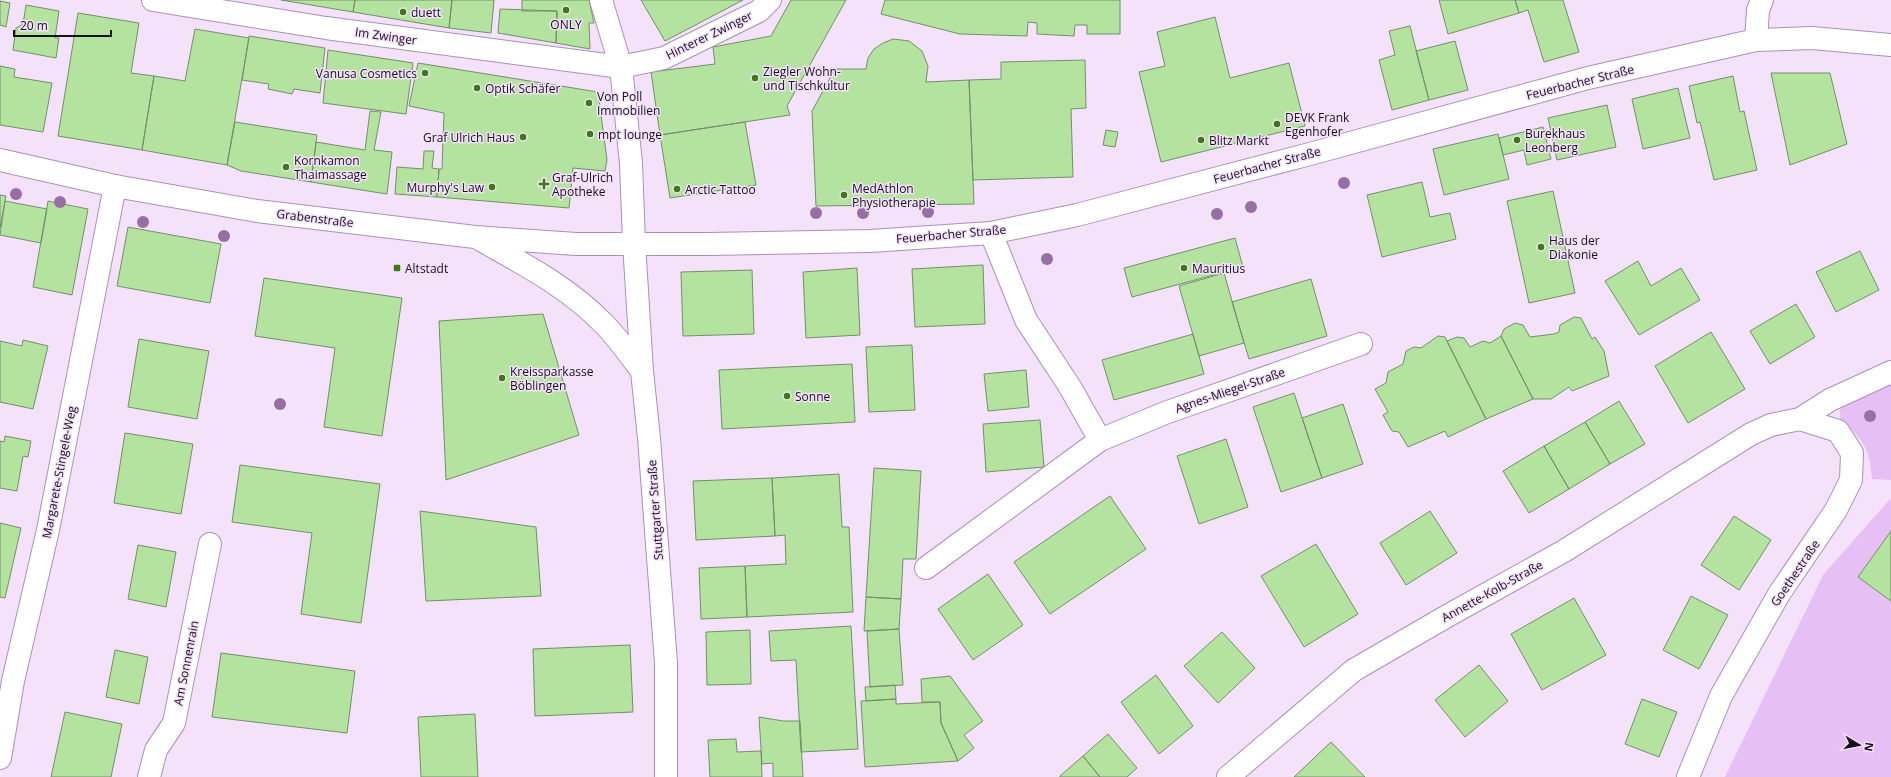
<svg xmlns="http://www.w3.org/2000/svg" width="1891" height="777" font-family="'Open Sans',sans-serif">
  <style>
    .green { fill: #e6c0f5 }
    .building { fill: #b3e39e; stroke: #758f6a }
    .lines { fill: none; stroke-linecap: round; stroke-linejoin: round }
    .minor-casing { stroke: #ab91b6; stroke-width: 24 }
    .major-casing { stroke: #ab91b6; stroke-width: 24 }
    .minor { stroke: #fff; stroke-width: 22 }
    .major { stroke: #fff; stroke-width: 22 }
    .tree { fill: #986fa5 }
    .poi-dot { fill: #3d7914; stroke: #f3e2fa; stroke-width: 1.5 }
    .labels { text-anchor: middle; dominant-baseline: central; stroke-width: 3; stroke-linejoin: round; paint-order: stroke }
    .poi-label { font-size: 12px; fill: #190f1d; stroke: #f3e2fa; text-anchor: start }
    .street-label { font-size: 12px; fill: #190f1d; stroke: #f3e2fa }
  </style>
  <rect width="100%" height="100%" fill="#f3e2fa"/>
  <path class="green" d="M1891 380V480L1872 479C1869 446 1864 441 1840 419V404Z
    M1891 498V777H1725L1823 575Z"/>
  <path class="building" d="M281 0H355L353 12Z
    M355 0H452L449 28 353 12Z
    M452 0H494L491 33 449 28Z
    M522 0H589L594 23H589L590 49 556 43 557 11H522Z
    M641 0H743L665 41Z
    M791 0H846L787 106 790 115 660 135 651 72 715 64 713 47 771 36Z
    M885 0H1120V34H1087V25H1075L1074 36 1037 34V23L1028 22 1027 36 960 34 881 14Z
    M1439 0H1515L1519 13 1448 34Z
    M1515 0H1563L1579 52 1544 62 1528 10 1519 13Z
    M0 1 10 3 6 27 0 25Z
    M26 5 59 11 55 38H59L56 58 13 50 16 28 23 24Z
    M500 9 557 11 556 43 498 33Z
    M78 13 139 23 131 73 154 76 142 150 58 136Z
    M1215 17 1230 78 1289 63 1305 126 1161 162 1139 72 1165 66 1157 32Z
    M1410 26 1429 100 1392 110 1379 60 1395 55 1389 31Z
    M195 29 249 38 227 165 142 150 154 76 185 81Z
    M249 36 325 48 320 93 294 89 292 94 268 89 269 84 242 80Z
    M893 39 909 41 922 51 928 66 926 82 969 80 974 204 816 206 812 111 835 69H866L868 58 874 49 883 43Z
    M1455 41 1468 90 1429 100 1416 51Z
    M328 50 413 63 406 114 323 103Z
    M1085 60 1086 108 1071 109 1073 177 973 180 969 80 1001 79V62Z
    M418 63 598 92 607 160 605 171 573 168 569 208 437 197 439 169H442L444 113 409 106Z
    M0 66 15 69 14 77 52 83 43 132 0 125Z
    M1771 73H1830L1847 144 1790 165Z
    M1733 76 1740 112 1744 111 1757 170 1714 180 1700 122 1697 123 1689 86Z
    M1678 88 1690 138 1643 149 1632 99Z
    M1607 105 1616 147 1557 160 1548 118Z
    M370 111 381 112 374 150 392 152 387 194 311 182 316 142 365 150Z
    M235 122 317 135 311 182 241 171 227 165Z
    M745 122 756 185 670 198 660 135Z
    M1543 127 1551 159 1527 165 1524 150 1503 155 1499 138Z
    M1106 130 1118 132 1115 147 1103 145Z
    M1498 134 1509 179 1444 195 1433 149Z
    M424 151H434L432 168 439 169 437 197 395 194 397 167 423 169Z
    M1422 182 1430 217 1450 213 1456 239 1382 257 1367 195Z
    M1553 191 1575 293 1529 303 1507 201Z
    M0 195 6 196 0 228Z
    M5 201 47 209 41 243 0 235Z
    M48 201 88 209 72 295 33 287Z
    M128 227 221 244 210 303 117 286Z
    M1235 238 1243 267 1132 297 1124 268Z
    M1860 251 1879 290 1836 312 1816 272Z
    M1638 261 1651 286 1681 268 1700 300 1639 335 1605 281Z
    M983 265 985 324 915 327 912 269Z
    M857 268 860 335 806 338 803 272Z
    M752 270 754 334 683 336 681 272Z
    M1224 273 1244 343 1199 356 1179 286Z
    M264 278 402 298 382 436 324 427 335 348 255 336Z
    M1311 279 1327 336 1249 359 1232 302Z
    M1796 304 1815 337 1770 364 1750 331Z
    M543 314 579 435 446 480 439 321Z
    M1574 317 1581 318 1592 339 1595 337 1604 351 1609 376 1572 391 1569 387 1551 399H1533L1501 336 1504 329 1515 323 1523 325 1530 337 1554 334 1559 332 1560 325Z
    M1711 332 1745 389 1688 423 1655 366Z
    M1193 334 1204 374 1114 400 1102 360Z
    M1438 336 1445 337 1486 419 1448 437 1445 431 1408 447 1399 432 1392 431 1383 415 1388 412 1375 389 1386 383 1388 372 1403 364 1406 351 1414 347 1421 348Z
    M1501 336 1533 399 1486 419 1447 341 1457 337 1464 338 1470 347 1483 341 1490 343Z
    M139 339 209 351 197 419 128 407Z
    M23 340 48 346 33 409 0 402V341L22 346Z
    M912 345 915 410 869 412 866 347Z
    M852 364 855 422 722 429 719 370Z
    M1026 370 1029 407 988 411 984 374Z
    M1294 393 1322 478 1281 492 1253 407Z
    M1619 401 1645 444 1610 464 1585 422Z
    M1343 404 1363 464 1322 478 1302 418Z
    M1040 420 1044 467 986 472 983 424Z
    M1585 422 1610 464 1569 489 1544 446Z
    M125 433 193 444 181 514 114 503Z
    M5 436 31 441 28 457 23 456 17 491 0 488V441L4 442Z
    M1226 439 1248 507 1199 524 1177 456Z
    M1544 446 1569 489 1529 513 1503 471Z
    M240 465 380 484 361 623 301 614 312 533 232 522Z
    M874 468 921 471 916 559H903L901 599 866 597Z
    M839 474 842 527H849L853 612 747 617 745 566 786 564 785 535 775 536 772 478Z
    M772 478 775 536 696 540 693 481Z
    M1110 496 1146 549 1050 614 1014 562Z
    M420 511 536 527 541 596 426 601Z
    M1430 511 1457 553 1406 585 1380 543Z
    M1734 516 1771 540 1739 590 1701 565Z
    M0 523 21 528 5 598 0 597Z
    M1891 531V601L1858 577Z
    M1316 544 1358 614 1304 647 1261 576Z
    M138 545 176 552 166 607 128 599Z
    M745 566 747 617 701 619 699 568Z
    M988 574 1023 625 973 660 938 609Z
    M1691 596 1728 615 1699 669 1663 650Z
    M866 597 901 599 899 629 864 631Z
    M1574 598 1606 655 1542 690 1511 634Z
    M851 626 858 749 801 752 796 660 771 661 769 631Z
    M899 629 903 685 870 687 867 631Z
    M750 630 751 684 707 685 706 632Z
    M1222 632 1255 668 1218 703 1184 666Z
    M630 645 633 712 535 716 533 649Z
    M115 650 148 657 139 704 106 697Z
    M221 653 355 671 347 733 212 717Z
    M1479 665 1508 701 1465 737 1435 700Z
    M1156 675 1193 726 1159 754 1121 702Z
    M950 676 983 721 964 735 974 748 958 761 941 723 940 702H922L921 679Z
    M895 685 896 699 866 701 865 687Z
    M896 699V704L940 702 941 723 958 761 865 767 861 701Z
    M1642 699 1677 712 1659 757 1625 744Z
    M65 712 122 724 111 777H51Z
    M475 714 478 777H421L418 717Z
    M759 717 783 721H800L803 777H773V763L762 764Z
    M1108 734 1137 768 1127 777H1100L1083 756Z
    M736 739 737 752 761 751 762 777H710L708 740Z
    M1331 742 1365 777H1294Z
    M1083 756 1100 777H1060V776Z"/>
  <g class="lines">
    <defs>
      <path id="minor" d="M153 0 326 28 621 67 664 58 759 11 770 0
        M601 0 621 67 631 163 634 243
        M1756 40 1758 10 1762 0
        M991 233 1026 320 1070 387 1100 440
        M1800 419 1830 400 1891 372
        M926 568 1100 440 1165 413 1361 344
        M0 758 13 681 48 530 115 186
        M149 777 156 750 174 723 210 544
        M1228 777 1354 670 1449 615 1564 551 1751 434 1771 425 1800 419 1838 431 1852 453 1851 480 1836 510 1779 594 1721 696 1688 777"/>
      <path id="major" d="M0 160 115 186 257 211 475 237 576 244H709L870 241 991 233 1077 215 1310 154 1588 78 1756 40 1812 38 1891 45
        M481 240C525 265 568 287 604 324 618 338 630 356 642 371
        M634 243 642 371 649 438 666 663V777"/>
    </defs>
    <use href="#minor" class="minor-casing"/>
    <use href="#major" class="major-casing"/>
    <use href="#minor" class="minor"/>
    <use href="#major" class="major"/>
  </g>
  <g class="tree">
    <circle cx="1344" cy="183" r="6"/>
    <circle cx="16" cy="194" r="6"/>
    <circle cx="60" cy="202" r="6"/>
    <circle cx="1251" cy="207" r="6"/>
    <circle cx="928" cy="212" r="6"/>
    <circle cx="816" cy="213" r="6"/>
    <circle cx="863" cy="213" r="6"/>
    <circle cx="1217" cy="214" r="6"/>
    <circle cx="143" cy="222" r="6"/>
    <circle cx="224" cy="236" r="6"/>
    <circle cx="1047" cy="259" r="6"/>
    <circle cx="280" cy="404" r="6"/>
    <circle cx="1870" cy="416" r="6"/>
  </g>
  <g class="poi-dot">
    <circle cx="566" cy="10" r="4"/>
    <circle cx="403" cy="12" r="4"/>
    <circle cx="425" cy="73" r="4"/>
    <circle cx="755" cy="78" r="4"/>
    <circle cx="477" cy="88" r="4"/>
    <circle cx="589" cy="103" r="4"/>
    <circle cx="1277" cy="124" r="4"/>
    <circle cx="590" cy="134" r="4"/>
    <circle cx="523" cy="137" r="4"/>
    <circle cx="1201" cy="140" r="4"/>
    <circle cx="1517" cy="140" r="4"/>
    <circle cx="286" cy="167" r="4"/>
    <path d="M542 178h4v4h4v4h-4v4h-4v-4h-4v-4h4z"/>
    <circle cx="492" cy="187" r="4"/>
    <circle cx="677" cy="189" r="4"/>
    <circle cx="844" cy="195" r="4"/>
    <circle cx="1541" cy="247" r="4"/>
    <rect x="393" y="264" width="8" height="8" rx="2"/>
    <circle cx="1184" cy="268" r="4"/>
    <circle cx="502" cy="378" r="4"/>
    <circle cx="787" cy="396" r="4"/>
  </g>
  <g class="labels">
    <g class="poi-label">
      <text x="411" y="12">duett</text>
      <text x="566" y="24" text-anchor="middle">ONLY</text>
      <text x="763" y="71">Ziegler Wohn-<tspan x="763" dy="14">und Tischkultur</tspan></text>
      <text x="417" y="73" text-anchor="end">Vanusa Cosmetics</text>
      <text x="485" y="88">Optik Schäfer</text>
      <text x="597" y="96">Von Poll<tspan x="597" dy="14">Immobilien</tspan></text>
      <text x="1285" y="117">DEVK Frank<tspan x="1285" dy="14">Egenhofer</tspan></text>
      <text x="1525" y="133">Burekhaus<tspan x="1525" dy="14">Leonberg</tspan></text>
      <text x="598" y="134">mpt lounge</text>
      <text x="515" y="137" text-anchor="end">Graf Ulrich Haus</text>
      <text x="1209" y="140">Blitz Markt</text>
      <text x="294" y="160">Kornkamon<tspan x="294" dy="14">Thaimassage</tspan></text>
      <text x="552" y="177">Graf-Ulrich<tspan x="552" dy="14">Apotheke</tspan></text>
      <text x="484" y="187" text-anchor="end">Murphy's Law</text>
      <text x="852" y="188">MedAthlon<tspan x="852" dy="14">Physiotherapie</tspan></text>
      <text x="685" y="189">Arctic Tattoo</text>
      <text x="1549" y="240">Haus der<tspan x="1549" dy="14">Diakonie</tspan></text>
      <text x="405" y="268">Altstadt</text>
      <text x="1192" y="268">Mauritius</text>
      <text x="510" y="371">Kreissparkasse<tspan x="510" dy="14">Böblingen</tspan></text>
      <text x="795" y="396">Sonne</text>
    </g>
    <g class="street-label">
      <text transform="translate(709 35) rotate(-26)">Hinterer Zwinger</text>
      <text transform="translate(386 36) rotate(8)">Im Zwinger</text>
      <text transform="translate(1580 82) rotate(-14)">Feuerbacher Straße</text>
      <text transform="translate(1267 165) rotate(-15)">Feuerbacher Straße</text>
      <text transform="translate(315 218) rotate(7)">Grabenstraße</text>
      <text transform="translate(951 234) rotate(-5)">Feuerbacher Straße</text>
      <text transform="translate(1230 390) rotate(-19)">Agnes-Miegel-Straße</text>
      <text transform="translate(59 472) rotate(-79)">Margarete-Stingele-Weg</text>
      <text transform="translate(655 510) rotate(-94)">Stuttgarter Straße</text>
      <text transform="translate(1795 573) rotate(-56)">Goethestraße</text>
      <text transform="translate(1492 591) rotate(-29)">Annette-Kolb-Straße</text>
      <text transform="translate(186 663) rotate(-79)">Am Sonnenrain</text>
    </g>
  </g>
  <g transform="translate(1859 745) rotate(100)" stroke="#f3e2fa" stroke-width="3" paint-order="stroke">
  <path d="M0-3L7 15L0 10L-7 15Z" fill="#190f1d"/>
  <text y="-6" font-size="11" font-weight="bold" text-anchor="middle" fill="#190f1d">N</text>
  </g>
  <path d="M14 30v6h97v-6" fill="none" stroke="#190f1d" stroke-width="2"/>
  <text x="20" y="30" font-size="12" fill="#190f1d" stroke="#f3e2fa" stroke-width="3" paint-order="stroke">20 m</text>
</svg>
